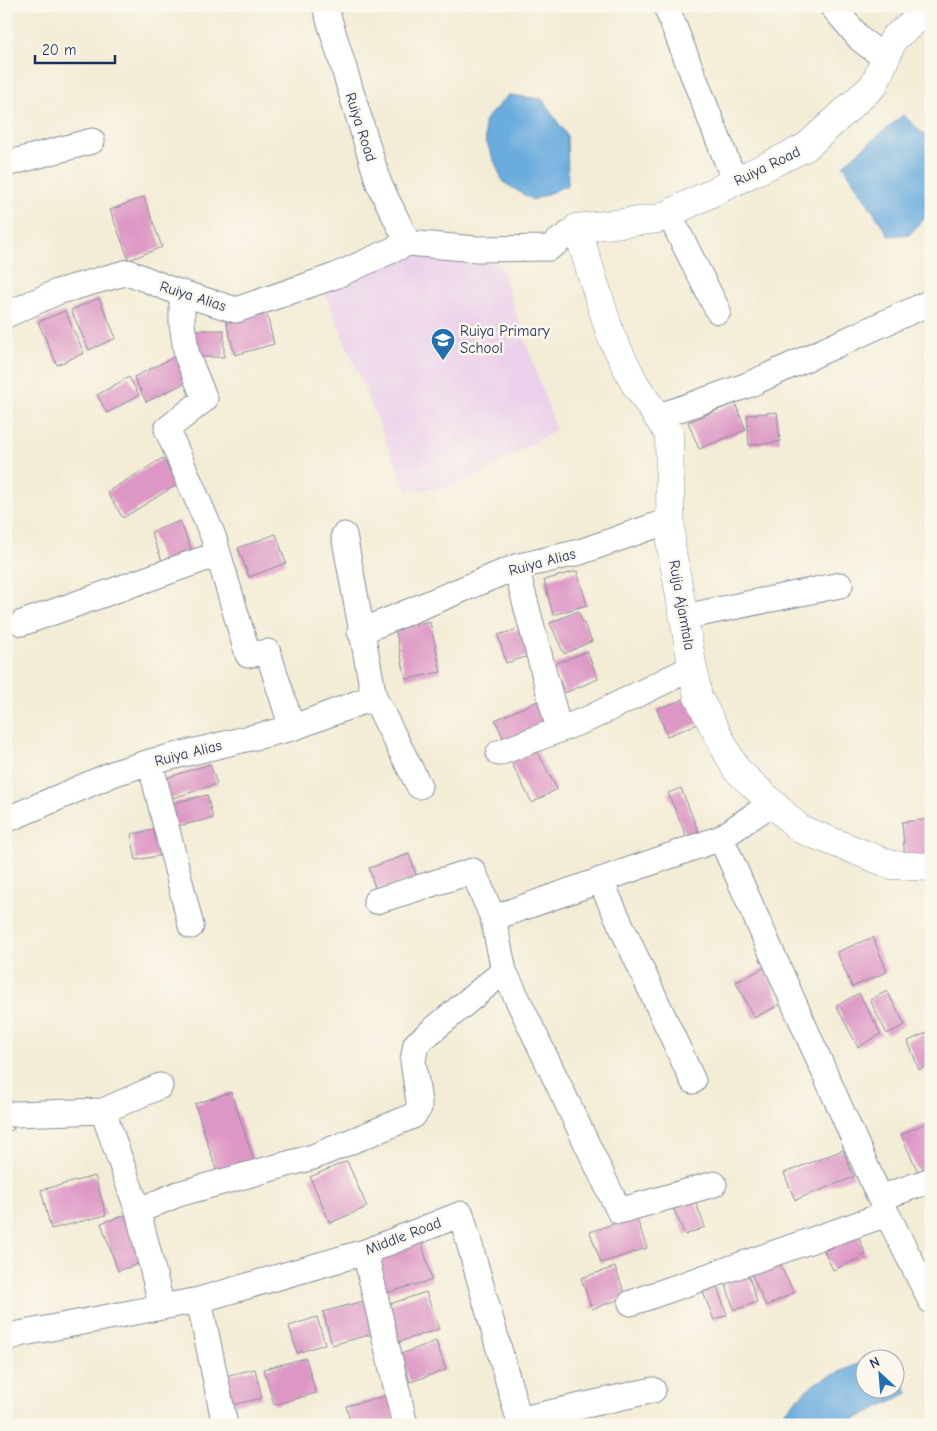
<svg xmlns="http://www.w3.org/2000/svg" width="937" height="1431" font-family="'Comic Neue',sans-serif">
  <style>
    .built { fill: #ebd1eb }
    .water { fill: #6aacde; stroke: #426e9e }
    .building { fill: #dd97c5 }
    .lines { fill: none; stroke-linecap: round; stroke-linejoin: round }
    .street-casing { stroke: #878e9a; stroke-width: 27 }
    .secondary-casing { stroke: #878e9a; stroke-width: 29 }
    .street { stroke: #fff; stroke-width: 25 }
    .secondary { stroke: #fff; stroke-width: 28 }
    .labels { text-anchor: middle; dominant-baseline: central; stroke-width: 5; stroke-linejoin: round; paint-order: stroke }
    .street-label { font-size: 15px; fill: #1b2f5e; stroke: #fbf7ec }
    .poi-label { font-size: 15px; fill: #1b2f5e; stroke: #fbf7ec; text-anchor: start }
  </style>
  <rect width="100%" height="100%" fill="#fbf7ec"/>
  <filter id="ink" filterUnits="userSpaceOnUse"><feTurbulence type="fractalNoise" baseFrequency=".02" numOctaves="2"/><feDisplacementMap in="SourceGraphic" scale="10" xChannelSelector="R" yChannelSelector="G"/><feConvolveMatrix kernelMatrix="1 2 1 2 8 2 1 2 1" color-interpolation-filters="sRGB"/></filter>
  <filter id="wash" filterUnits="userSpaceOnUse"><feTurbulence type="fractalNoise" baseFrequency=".0096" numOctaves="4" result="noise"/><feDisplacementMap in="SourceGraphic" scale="20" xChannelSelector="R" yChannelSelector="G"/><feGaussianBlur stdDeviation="1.12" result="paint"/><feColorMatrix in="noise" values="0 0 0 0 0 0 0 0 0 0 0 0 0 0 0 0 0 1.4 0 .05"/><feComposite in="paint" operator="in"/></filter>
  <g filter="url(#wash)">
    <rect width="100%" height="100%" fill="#f3ecd6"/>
    <path class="built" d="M412 253 499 263 556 430 459 485 407 492 325 293Z"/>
    <path class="water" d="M508 95 542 99 567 136 568 185 533 200 503 182 486 141 484 121Z
      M903 115 931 141V211L910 234 889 236 843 165Z
      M864 1361V1388H894L895 1366 908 1393 843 1425H770L813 1384Z"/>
    <g id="blocks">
      <path class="building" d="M144 197 162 247 129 260 110 210Z
        M99 298 116 338 89 350 71 310Z
        M265 307 274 344 235 355 225 318Z
        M65 311 84 353 57 365 38 322Z
        M192 330H224V357H191Z
        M182 353 195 378 146 402 134 377Z
        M129 377 139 395 107 413 97 395Z
        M735 403 746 430 699 449 688 422Z
        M777 412 780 442 749 445 747 415Z
        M163 458 178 484 123 518 107 492Z
        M180 521 193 554 164 566 151 532Z
        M276 534 286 563 249 577 238 548Z
        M577 571 587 605 553 615 544 580Z
        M578 611 592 641 564 654 550 623Z
        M430 622 441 672 406 679 395 629Z
        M525 627 532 655 506 663 498 635Z
        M587 651 598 679 565 693 553 665Z
        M693 696 703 722 667 736 657 709Z
        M540 700 550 721 505 742 495 720Z
        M536 749 557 789 532 803 511 762Z
        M210 764 217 784 170 799 163 779Z
        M681 788 699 833 687 838 668 793Z
        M207 795 213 818 174 827 168 804Z
        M931 819V859L905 861 902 822Z
        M164 828 169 854 136 860 131 834Z
        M409 854 417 877 376 891 369 868Z
        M873 937 887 972 852 987 837 952Z
        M764 968 781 1004 754 1018 736 982Z
        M887 991 905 1025 887 1034 870 1000Z
        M859 993 881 1034 858 1047 836 1006Z
        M931 1031V1065L919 1070 908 1041Z
        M231 1092 257 1169 220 1182 195 1104Z
        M6 1113 14 1129 6 1133Z
        M930 1121 931 1171 920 1176 901 1135Z
        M843 1150 854 1177 795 1200 784 1173Z
        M347 1161 367 1207 330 1223 310 1177Z
        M95 1176 106 1215 51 1229 41 1190Z
        M694 1198 705 1227 685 1235 673 1207Z
        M125 1215 141 1263 118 1271 101 1223Z
        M636 1216 647 1248 601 1263 590 1232Z
        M420 1236 432 1280 386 1293 373 1250Z
        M858 1236 866 1255 833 1270 824 1251Z
        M778 1261 794 1293 766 1306 751 1273Z
        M615 1267 626 1297 592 1309 581 1278Z
        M748 1274 757 1302 734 1310 725 1282Z
        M717 1287 727 1315 714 1320 703 1292Z
        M426 1292 439 1329 399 1342 387 1305Z
        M367 1300 376 1333 332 1345 323 1312Z
        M317 1317 325 1344 297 1353 289 1326Z
        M436 1341 446 1370 410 1382 401 1354Z
        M306 1358 316 1393 274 1405 264 1369Z
        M255 1369 262 1398 232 1405 225 1376Z
        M388 1395 394 1419 371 1425H351L346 1406Z"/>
    </g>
  </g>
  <g filter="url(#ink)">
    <use href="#blocks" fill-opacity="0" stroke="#878e9a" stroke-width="1"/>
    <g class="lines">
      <defs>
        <path id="street" d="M325 6 379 184 408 243
          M666 6 735 182
          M832 6 861 40 885 58
          M6 164 92 141
          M669 214 718 311
          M182 293V324L187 356 205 399 167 429 213 536 248 655 268 652 292 728
          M6 315 57 292 128 272 172 290 236 310 335 276 408 243 476 249 549 248 577 228
          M657 417 748 385 931 302
          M344 535 374 697 419 786
          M516 567 559 730
          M684 617 840 585
          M22 623 218 554
          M360 632 516 567 580 552 671 520
          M499 753 590 718 693 667
          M150 762 191 926
          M6 820 115 773 150 762 292 728 374 697
          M721 838 887 1214 931 1301
          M600 880 693 1081
          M376 901 473 871 493 918
          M504 971 619 1211 714 1184
          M160 1086 103 1111 138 1211 178 1194 313 1157 413 1116 419 1108V1102L413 1061 416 1044 504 971 493 918 721 838 772 803
          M14 1114 103 1111
          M880 1198 931 1180
          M138 1211 162 1307
          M365 1252 405 1425
          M199 1300 225 1425
          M631 1303 887 1214
          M6 1339 19 1334 199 1300 365 1252 461 1214 518 1416 523 1419 653 1390"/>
        <path id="secondary" d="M931 8 894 38 874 85 806 147 658 219 577 228 611 336 635 384 669 434 671 546 698 697 736 769 800 829 892 865 931 867"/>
      </defs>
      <use href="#street" class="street-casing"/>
      <use href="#secondary" class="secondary-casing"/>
      <use href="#street" class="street"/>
      <use href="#secondary" class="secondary"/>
    </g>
  </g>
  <defs>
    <symbol id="school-pin" viewBox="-11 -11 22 30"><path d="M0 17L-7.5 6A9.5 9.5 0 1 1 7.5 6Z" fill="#1f6fb2" stroke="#fbf7ec"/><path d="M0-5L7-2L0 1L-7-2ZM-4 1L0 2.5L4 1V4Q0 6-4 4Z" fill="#fff"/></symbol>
  </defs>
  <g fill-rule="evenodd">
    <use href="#school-pin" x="429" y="326" width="28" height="38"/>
  </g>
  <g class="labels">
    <g class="street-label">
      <text transform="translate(361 127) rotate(72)">Ruiya Road</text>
      <text transform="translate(767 166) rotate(-26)">Ruiya Road</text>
      <text transform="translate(193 296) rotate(18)">Ruiya Alias</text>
      <text transform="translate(542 562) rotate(-15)">Ruiya Alias</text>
      <text transform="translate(682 605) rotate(80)">Ruija Ajamtala</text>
      <text transform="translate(188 753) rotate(-14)">Ruiya Alias</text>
      <text transform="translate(403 1236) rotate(-21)">Middle Road</text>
    </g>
    <g class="poi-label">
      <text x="460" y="331">Ruiya Primary<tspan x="460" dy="17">School</tspan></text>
    </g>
  </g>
  <rect width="937" height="1431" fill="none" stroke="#fbf7ec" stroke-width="25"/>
  <g transform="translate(880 1374) rotate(334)"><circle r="24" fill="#fbf7ec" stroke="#a1a7b3"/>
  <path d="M0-4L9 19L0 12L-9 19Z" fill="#1f6fb2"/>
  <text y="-8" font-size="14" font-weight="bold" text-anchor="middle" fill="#1b2f5e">N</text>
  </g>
  <path d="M35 55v8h80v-8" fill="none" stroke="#1b2f5e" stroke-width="2.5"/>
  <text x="42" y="55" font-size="15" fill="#1b2f5e" stroke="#fbf7ec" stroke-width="4" paint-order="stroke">20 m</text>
</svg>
